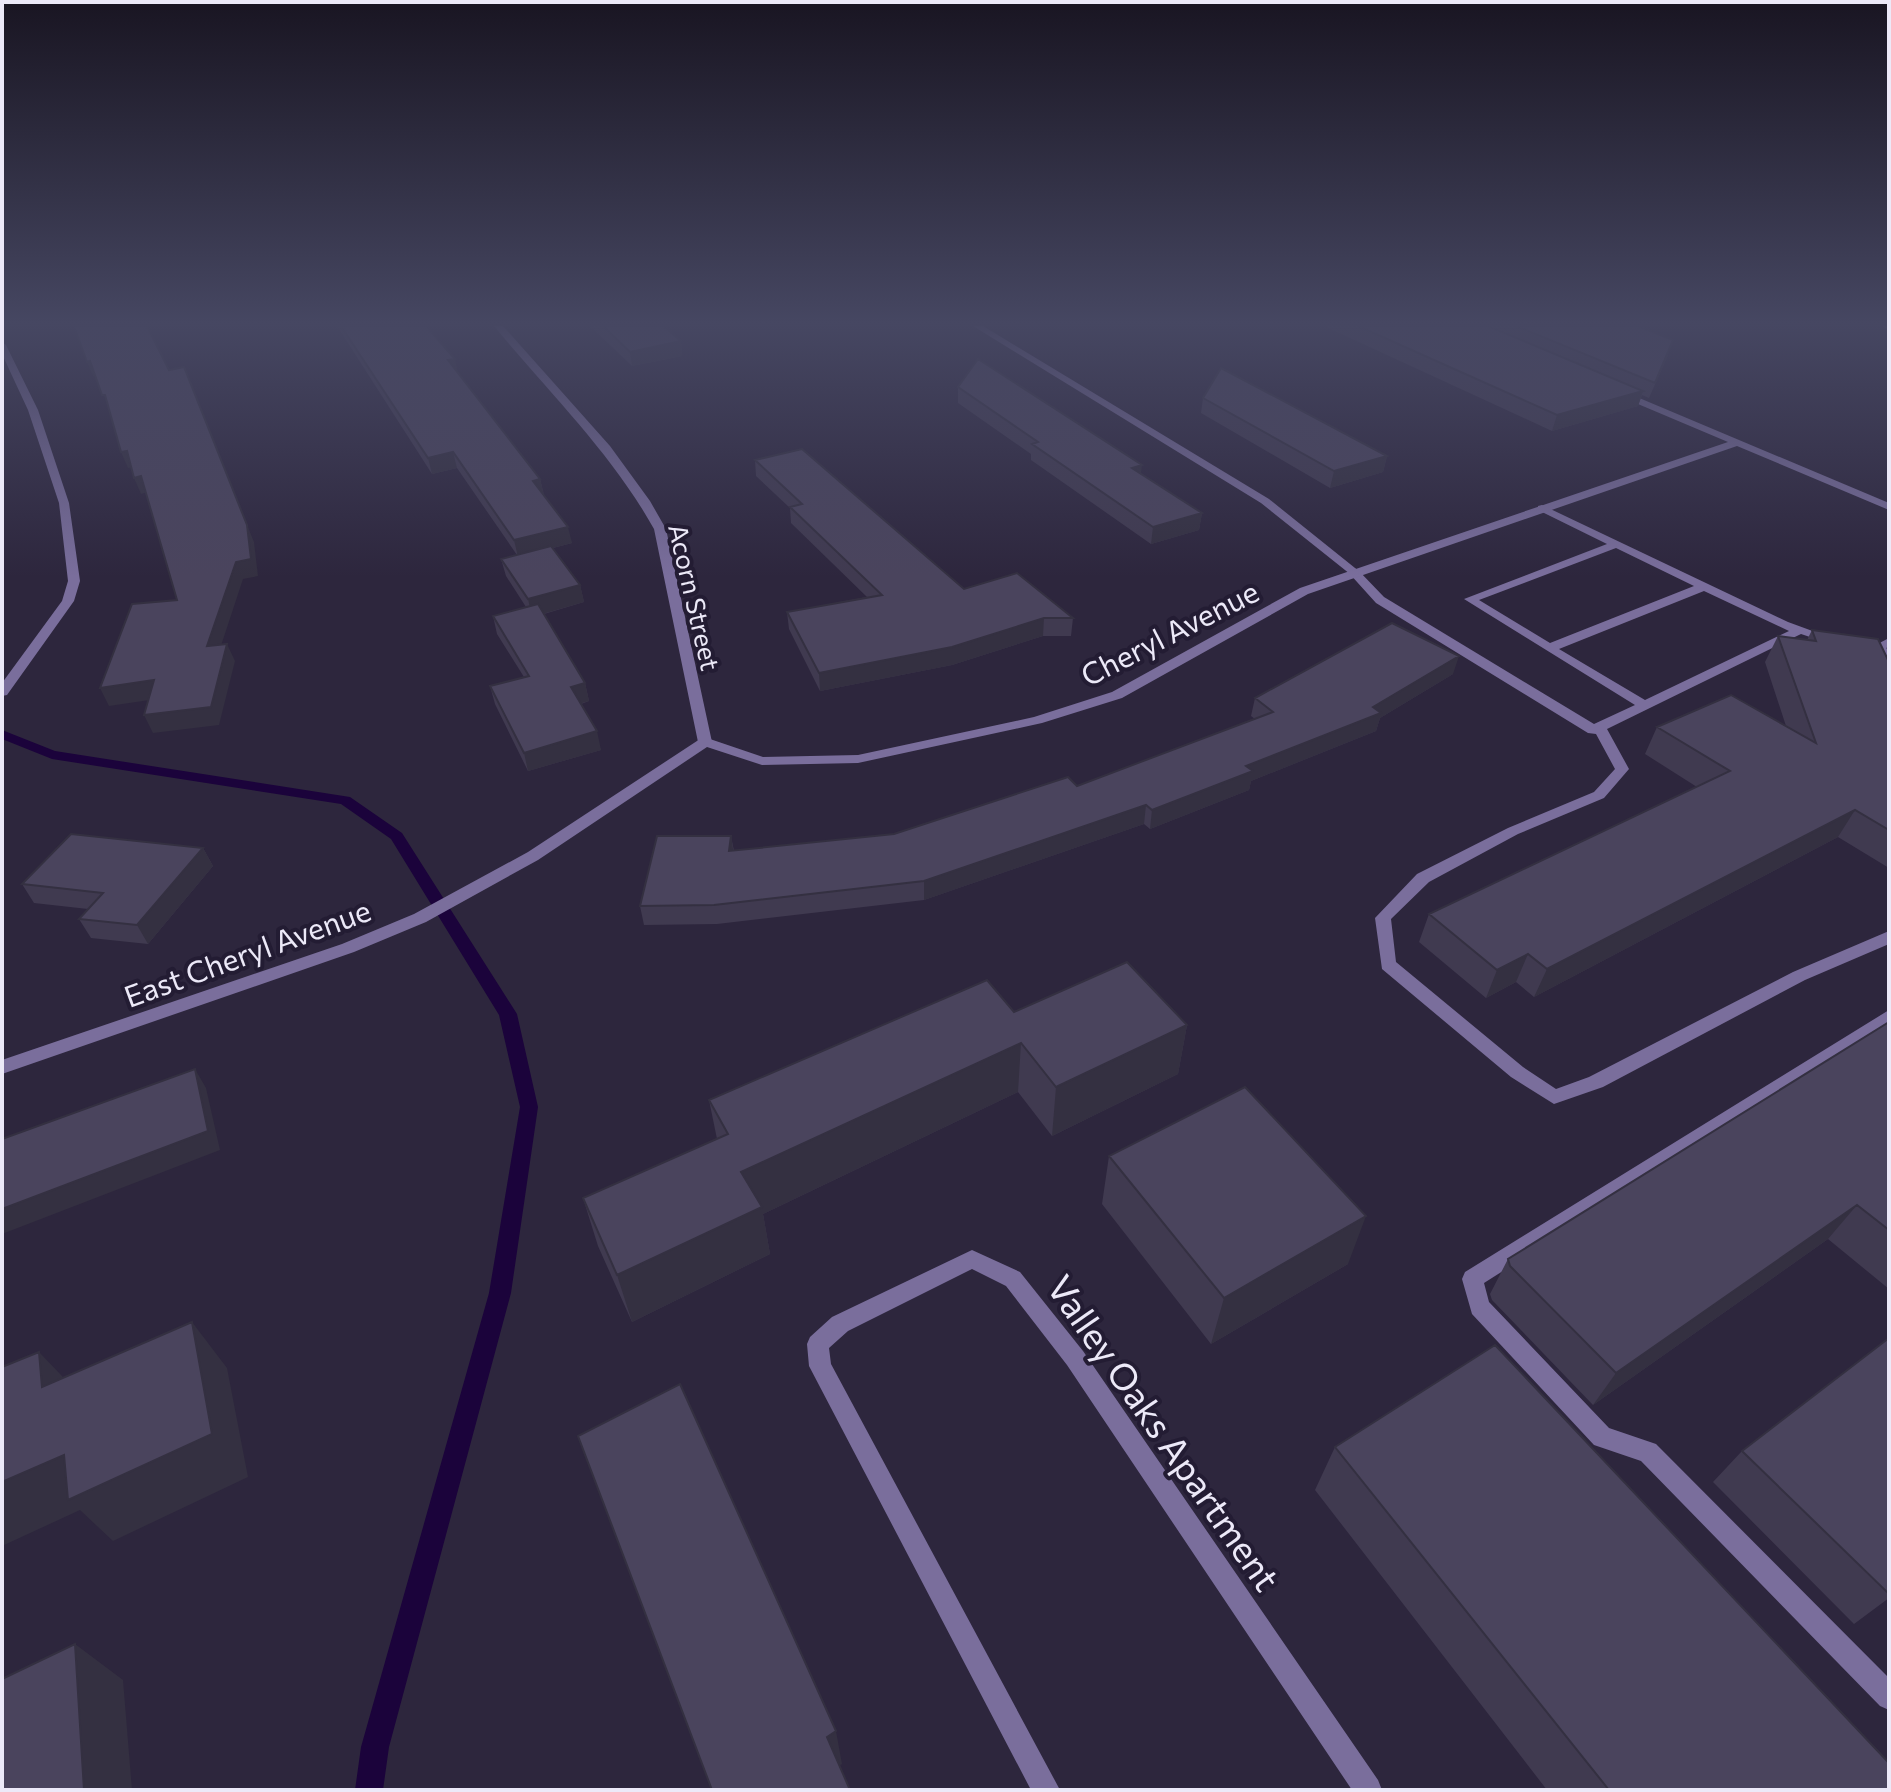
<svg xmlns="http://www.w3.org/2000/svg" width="1891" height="1792" font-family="Commissioner,sans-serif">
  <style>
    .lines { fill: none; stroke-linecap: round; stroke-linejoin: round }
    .stream { fill: #1b033b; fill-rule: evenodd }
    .service { fill: #7a6e9c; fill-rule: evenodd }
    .minor { fill: #7a6e9c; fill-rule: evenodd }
    .tertiary { fill: #7a6e9c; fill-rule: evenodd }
    .wall { fill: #403a50 }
    .shaded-wall { fill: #343041 }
    .building { fill: #4a445d; stroke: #343041; stroke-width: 2 }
    .labels { text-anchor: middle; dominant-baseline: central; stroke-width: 8; stroke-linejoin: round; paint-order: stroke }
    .far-street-label { font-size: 26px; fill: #ece9f8; stroke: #231c33 }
    .street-label { font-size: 30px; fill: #ece9f8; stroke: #231c33 }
    .near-street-label { font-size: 36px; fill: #ece9f8; stroke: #231c33 }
  </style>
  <rect width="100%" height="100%" fill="#2d263d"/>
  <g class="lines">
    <path class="stream" d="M2 730 55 751 350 797 402 833 517 1014 538 1107 511 1293 389 1747 383 1790H355L361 1747 489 1293 520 1107 499 1015 391 839 341 804 52 759 2 739Z"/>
    <path class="service" d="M1542 505 1788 622 1837 640 1831 644 1801 634 1607 729 1629 769 1604 798 1518 834 1429 882 1391 919 1396 962 1523 1067 1556 1089 1589 1077 1793 972 1889 931V944L1805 980 1603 1087 1554 1104 1511 1077 1382 969 1375 918 1417 874 1508 828 1594 792 1615 769 1596 734 1588 733 1376 603 1348 572 1354 568 1358 570 1384 597 1594 724 1635 705 1464 599 1607 544 1538 510V506ZM1616 548 1694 586 1550 643 1479 600ZM1704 591 1789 631 1645 700 1559 649Z
      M1889 638V647L1886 648 1889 650V659L1870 648Z
      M1889 1010V1026L1484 1283 1489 1302 1609 1428 1656 1444 1889 1678V1710L1880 1706 1641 1461 1594 1445 1472 1314 1462 1279 1465 1272Z
      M972 1250 1020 1272 1083 1351 1378 1780 1382 1790H1352L1067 1365 1006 1286 972 1269 848 1331 829 1348 831 1364 1060 1790H1031L809 1366 807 1344 810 1337 832 1317Z"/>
    <path class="minor" d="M494 326H503L610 446 650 501 666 529 712 742 710 745 705 746 698 742 654 529C611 452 550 394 494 326Z
      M973 326H983L1269 499 1360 572 1354 576 1350 574 1261 503Z
      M1882 326H1889V330Z
      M2 342 6 345 38 410 69 503 80 581 74 601 7 695 2 696V683L62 601 68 581 59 503 28 410 2 354Z"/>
    <path class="tertiary" d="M1619 392H1625L1889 503V510L1737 446 1308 594 1122 698 1042 723 858 763 762 765 707 747 538 860 426 922 354 952 2 1074V1060L342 944 414 914 528 852 700 739H710L763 757 858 755 1034 717 1112 692 1300 588 1728 442 1619 396Z"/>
  </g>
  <path class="wall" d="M337 326H426L458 373 540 479 544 495 572 543 553 548 580 585 584 602 544 614 585 683 589 701 581 704 601 750 528 771 495 704 490 686 524 677 497 634 493 616 526 607 506 576 501 559 517 555 457 468 432 474Z
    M590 326H663L681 341 682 356 632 366Z
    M1324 326H1638L1668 355 1649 398 1642 395 1638 406 1552 431Z
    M958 387 1141 474 1202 513 1199 530 1151 544 1031 460V454L958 403Z
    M1203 398 1387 456 1383 472 1330 488 1201 413Z
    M755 460 964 589 1073 618 1071 636H1043L952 665 820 691 789 629 787 612 867 597 791 523 790 508 756 476Z
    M1812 630 1889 662V868L1838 837 1534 997 1516 982 1486 998 1419 942 1429 914 1697 787 1645 754 1657 727 1786 726 1765 662 1778 636 1807 640Z
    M1453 674 1380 718 1376 731 1251 781 1249 790 1150 829 1144 824 924 900 717 924 644 925 640 906 731 836 734 851 894 834 1077 786 1255 719 1251 716 1255 698Z
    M203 848 213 866 148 944 91 938 79 919 88 909 34 903 22 884Z
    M1014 1012 1187 1025 1178 1074 1052 1136 1018 1092 763 1214 770 1254 632 1322 598 1246 583 1198 717 1139 709 1100Z
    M1889 1022V1289L1828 1239 1593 1405 1492 1300 1490 1294 1508 1259Z
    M1109 1156 1348 1264 1211 1344 1102 1204Z
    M1889 1338V1598L1854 1624 1713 1482 1742 1451Z
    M1335 1447 1889 1790H1547L1315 1490Z"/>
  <path class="shaded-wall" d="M681 341 682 356 632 366 630 352Z
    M455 359 458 373 448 360Z
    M90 361 96 376H93L87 362Z
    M1643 391 1638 406 1552 431 1557 415Z
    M127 451 134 467 128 468 121 452Z
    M453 452 457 468 432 474 428 458Z
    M1387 456 1383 472 1330 488 1334 471Z
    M1142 465 1140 481 1132 468Z
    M141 476 148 492 141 494 134 478Z
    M540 479 544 496 533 481Z
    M1202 513 1199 530 1151 544 1153 527Z
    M247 525 254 542 258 576 243 579 215 664 207 646Z
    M568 527 572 543 518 557 514 540Z
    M580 585 584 602 532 617 528 599Z
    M1044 618 1043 636 952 665 820 691 819 673Z
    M227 644 235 661 219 725 153 733 144 715Z
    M1459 656 1453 674 1380 718 1376 731 1251 781 1249 790 1150 829 1152 810 1373 707Z
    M154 680 163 698 109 706 100 688Z
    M585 683 589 701 575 705 571 687Z
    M597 731 601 750 528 771 524 753Z
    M1146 805 1144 824 924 900V881Z
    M1855 810 1838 837 1534 997 1547 969Z
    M731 836 734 855 729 851Z
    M203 848 213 866 148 944 137 925Z
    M1528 954 1516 982 1486 998 1497 970Z
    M1187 1025 1178 1074 1052 1136 1056 1087Z
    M1021 1043 1018 1092 763 1214 770 1254 632 1322 617 1275 741 1172Z
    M195 1069 206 1088 220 1150 2 1234V1209Z
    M1857 1205 1828 1239 1593 1405 1616 1373Z
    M1366 1216 1348 1264 1211 1344 1224 1298Z
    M192 1322 227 1368 248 1477 113 1541 80 1510 2 1546V1482Z
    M39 1352 82 1397 42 1387Z
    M75 1644 123 1680 132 1790H84Z
    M836 1731 842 1764 834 1770 827 1737Z"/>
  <path class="building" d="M74 326H147L169 370 184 367 247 525 251 559 236 562 207 646 227 644 211 707 144 715 154 680 100 688 132 604 177 600 141 476 134 478 127 451 121 452 105 395H102L90 361 87 362Z
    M341 326H426L455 359 448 360 540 479 533 481 568 527 514 540 453 452 428 458Z
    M603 326H663L681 341 630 352Z
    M1358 326H1488L1643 391 1557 415Z
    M1516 326H1638L1673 340 1655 383Z
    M978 359 1142 465 1132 468 1202 513 1153 527 1032 444 1038 442 958 387Z
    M1221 368 1387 456 1334 471 1203 398Z
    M802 449 964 589 1017 573 1073 618H1044L952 647 819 673 787 612 882 595 790 507 802 504 755 460Z
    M551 546 580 585 528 599 501 559Z
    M538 604 585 683 571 687 597 731 524 753 490 686 529 676 493 616Z
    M1392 623 1459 656 1373 707 1381 713 1246 766 1253 771 1152 810 1146 805 924 881 714 905 640 906 657 836H731L729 851 894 834 1068 777 1077 786 1273 712 1255 698Z
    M1812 630 1878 639 1889 662V830L1855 810 1547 969 1528 954 1497 970 1429 914 1730 771 1657 727 1731 695 1816 743 1778 636 1816 641Z
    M71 834 203 848 137 925 79 919 103 893 22 884Z
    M1127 962 1187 1025 1056 1087 1021 1043 741 1172 762 1207 617 1275 583 1198 728 1134 709 1100 987 980 1014 1012Z
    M1889 1022V1230L1857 1205 1616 1373 1510 1266 1508 1259Z
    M195 1069 208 1131 2 1209V1139Z
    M1245 1087 1366 1216 1224 1298 1109 1156Z
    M192 1322 212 1434 68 1500 64 1455 2 1482V1367L39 1352 42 1387Z
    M1889 1338V1594L1742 1451Z
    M1495 1345 1889 1763V1790H1609L1335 1447Z
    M680 1384 836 1731 827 1737 850 1790H712L578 1436Z
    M75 1644 84 1790H2V1679Z"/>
  <linearGradient id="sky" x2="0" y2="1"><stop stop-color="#191522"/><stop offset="0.56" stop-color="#464762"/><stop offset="1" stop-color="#464762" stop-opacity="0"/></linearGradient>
  <rect width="1891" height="577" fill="url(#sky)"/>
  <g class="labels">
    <g class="far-street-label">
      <text transform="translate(695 597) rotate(77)">Acorn Street</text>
    </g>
    <g class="street-label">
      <text transform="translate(1169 632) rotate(-27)">Cheryl Avenue</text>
      <text transform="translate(247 952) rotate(-20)">East Cheryl Avenue</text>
    </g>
    <g class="near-street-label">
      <text transform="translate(1165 1432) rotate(55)">Valley Oaks Apartment</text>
    </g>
  </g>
  <rect width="1891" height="1792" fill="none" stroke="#ece9f8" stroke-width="8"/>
</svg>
